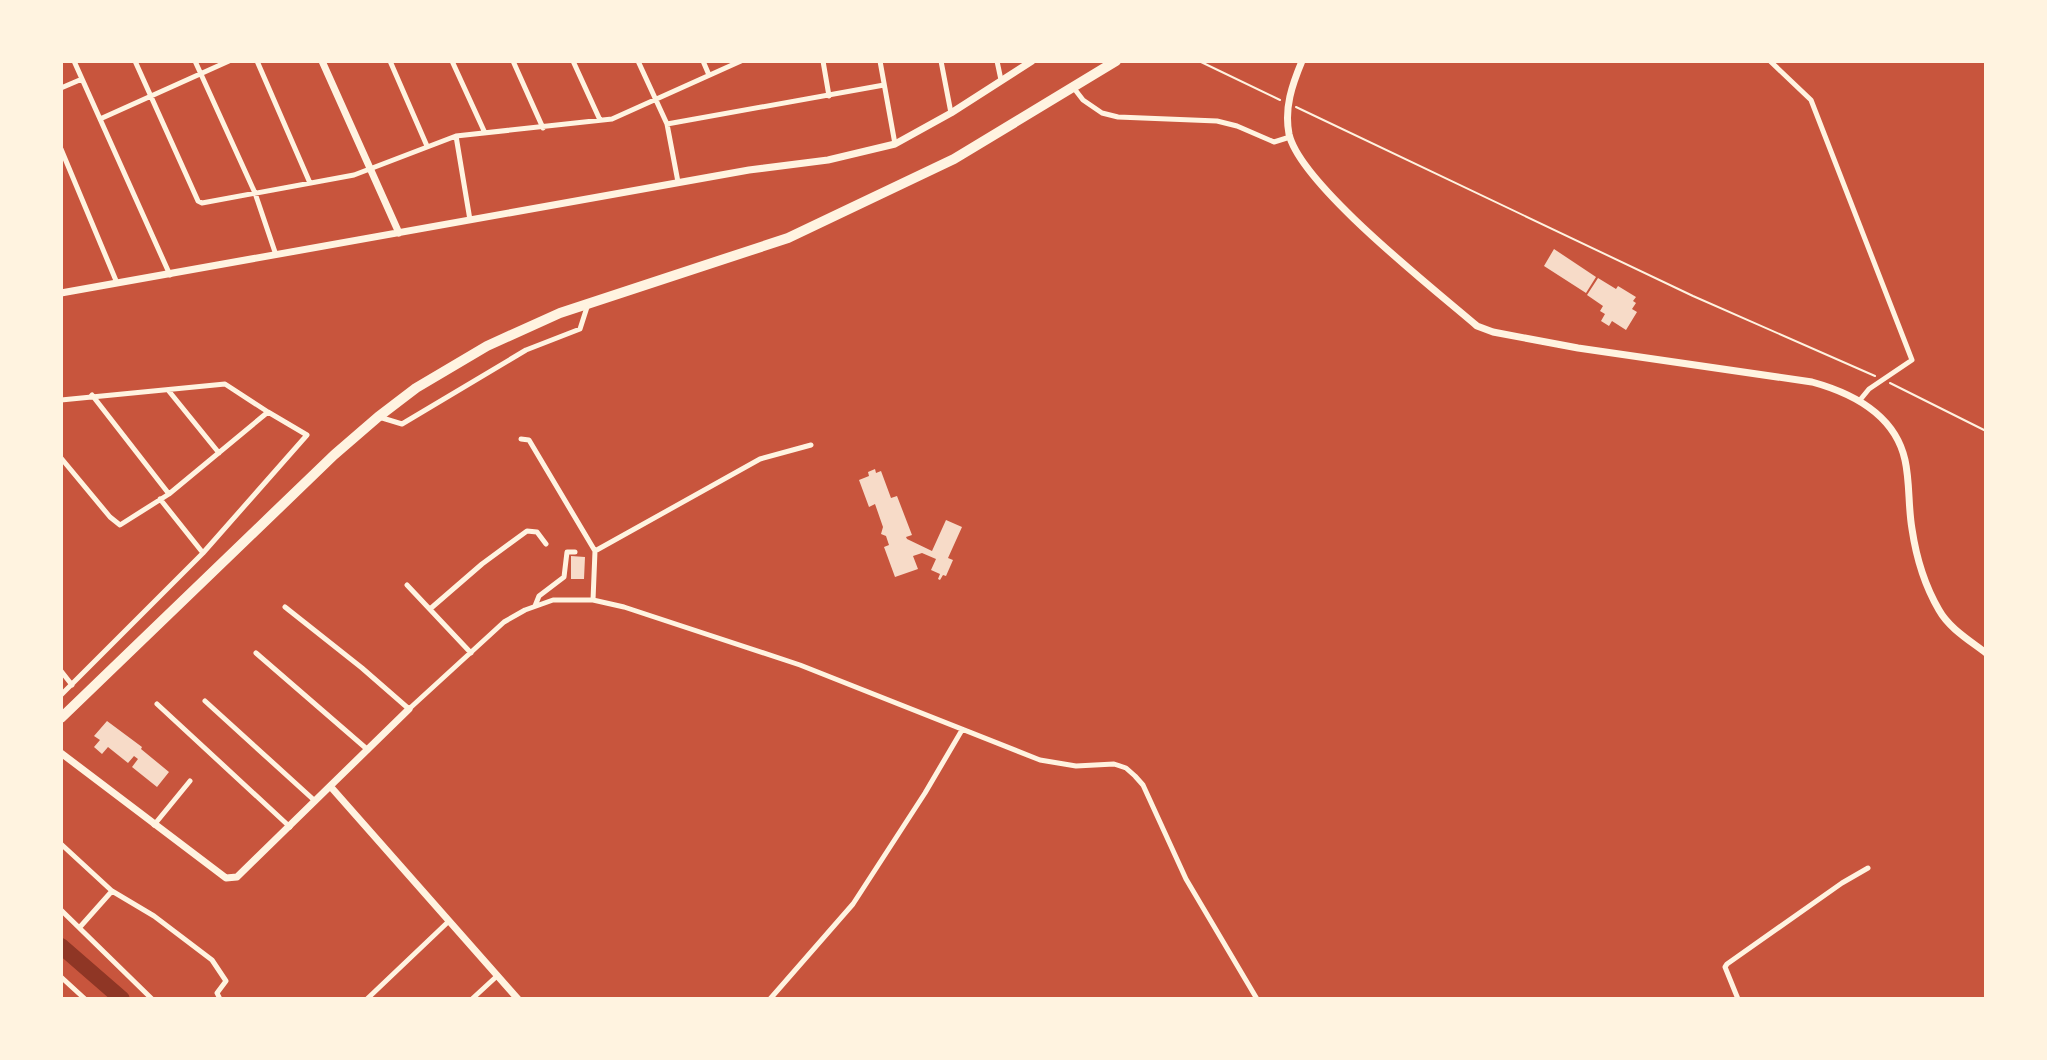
<svg xmlns="http://www.w3.org/2000/svg" width="2047" height="1060" font-family="'Titillium Web',sans-serif">
  <style>
    .lines { fill: none; stroke-linecap: round; stroke-linejoin: round }
    .river { stroke: #8f3625; stroke-width: 16 }
    .building { fill: #f7dbc8 }
    .path { stroke: #fff3e0; stroke-width: 2 }
    .minor { stroke: #fff3e0; stroke-width: 5 }
    .tertiary { stroke: #fff3e0; stroke-width: 7 }
    .trunk { stroke: #fff3e0; stroke-width: 10 }
  </style>
  <rect width="100%" height="100%" fill="#c8553d"/>
  <g class="lines">
    <path class="river" d="M61 946 122 999"/>
  </g>
  <path class="building" d="M1554 249 1596 277 1586 293 1544 266Z
    M1598 278 1616 289 1618 286 1636 297 1633 301 1636 303 1632 309 1637 312 1626 330 1612 321 1609 326 1601 321 1605 314 1600 311 1603 306 1587 295Z
    M875 469 876 473 881 471 891 498 897 496 912 535 906 537 907 539 932 551 946 520 962 527 948 558 953 560 946 576 943 575 940 580 938 579 940 574 931 570 936 559 922 553 913 556 918 569 895 577 884 547 889 545 886 536 881 534 883 527 875 504 869 507 859 480 869 476 868 472Z
    M571 556 585 557 584 579H571Z
    M107 721 142 747 141 749 169 772 157 787 132 767 138 759 134 756 128 763 108 747 102 754 94 747 100 740 94 736Z"/>
  <g class="lines">
    <path class="path" d="M1199 61 1280 100
      M1296 107 1693 296 1875 376
      M1890 383 1986 431"/>
    <path class="minor" d="M74 61 170 275
      M135 61 198 201 202 203 354 175 456 136 612 119 741 61
      M195 61 255 193 276 255
      M257 61 310 183
      M390 61 427 146
      M452 61 485 133
      M513 61 543 128
      M573 61 600 120
      M638 61 667 124 678 182
      M703 61 709 75
      M823 61 829 96
      M880 61 895 144
      M941 61 951 113
      M997 61 1001 80
      M1770 61 1811 100 1912 360 1869 389 1860 400
      M1073 87 1083 100 1102 113 1118 117 1217 121 1237 126 1274 142 1290 137
      M61 88 82 79
      M100 119 229 61
      M667 124 884 85
      M456 136 470 220
      M61 149 117 283
      M168 390 219 453
      M92 395 169 494
      M61 400 225 384 268 412 169 494 120 525 110 517 61 458
      M379 417 402 424 526 350 580 329 588 304
      M521 439 529 440 595 551 593 600
      M595 551 760 459 811 445
      M203 553 307 435 268 412
      M407 585 471 653
      M535 606 539 596 564 577 567 552H575
      M285 607 362 668 409 709 504 622 525 610 553 600H593L624 607 800 665 1040 760 1076 766 1114 764 1126 768 1135 776 1143 785 1186 879 1257 999
      M430 609 482 564 527 531 537 532 546 544
      M256 653 368 750
      M61 671 72 685
      M61 695 203 553 160 499
      M205 701 315 801
      M157 704 290 827
      M154 825 190 781
      M61 844 112 891 80 927
      M112 891 154 916 212 960 226 981 217 993 220 999
      M61 910 152 999
      M61 977 85 999
      M367 999 449 921
      M472 999 497 976
      M770 999 853 904 925 793 962 730
      M1738 999 1725 967 1727 964 1842 883 1868 868"/>
    <path class="tertiary" d="M322 61 399 233
      M1302 61C1292 85 1284 108 1289 134 1300 184 1434 289 1477 326L1493 332 1578 348 1812 382C1852 393 1895 415 1905 460 1910 482 1908 506 1912 529 1916 556 1925 586 1939 610 1949 628 1969 640 1986 653
      M61 293 749 170 828 160 895 144 951 113 1032 61
      M61 753 226 878 237 877 409 709
      M330 786 518 999"/>
    <path class="trunk" d="M61 718 334 455 378 417 416 388 487 346 560 313 788 238 954 159 1116 61"/>
  </g>
  <rect width="2047" height="1060" fill="none" stroke="#fff3e0" stroke-width="126"/>
</svg>
